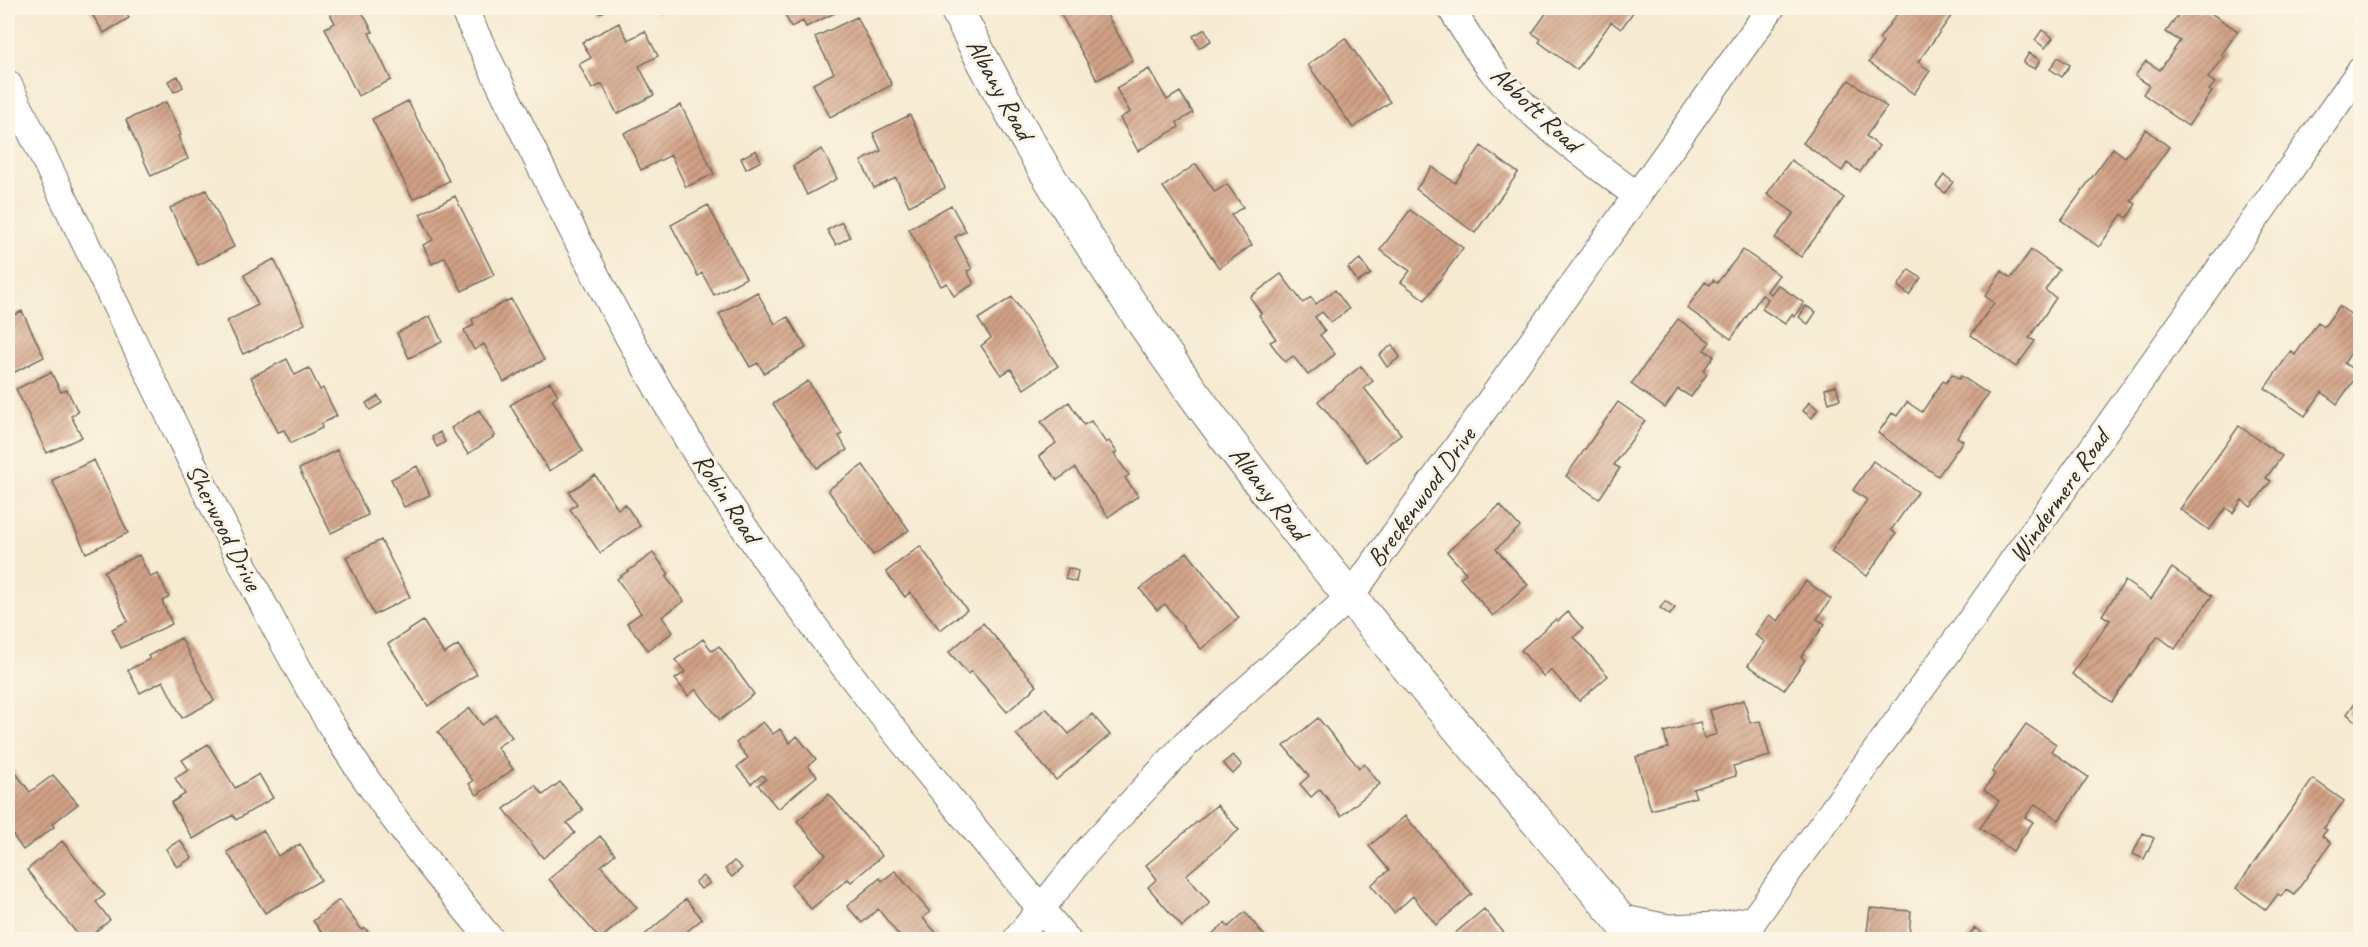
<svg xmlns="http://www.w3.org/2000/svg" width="2368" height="947" font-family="Caveat,sans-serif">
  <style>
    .building { fill: url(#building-hatch) }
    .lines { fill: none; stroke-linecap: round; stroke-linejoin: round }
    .minor-casing { stroke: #726e65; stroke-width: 29 }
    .tertiary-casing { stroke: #726e65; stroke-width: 35 }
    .minor { stroke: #fff; stroke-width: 27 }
    .tertiary { stroke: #fff; stroke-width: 33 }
    .labels { text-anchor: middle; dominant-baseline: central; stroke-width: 6; stroke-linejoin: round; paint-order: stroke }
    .street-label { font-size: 26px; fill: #2b2b2b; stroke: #fcf5e5 }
  </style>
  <defs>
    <pattern id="building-hatch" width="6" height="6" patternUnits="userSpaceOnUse" patternTransform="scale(1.5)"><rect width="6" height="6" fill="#d1a185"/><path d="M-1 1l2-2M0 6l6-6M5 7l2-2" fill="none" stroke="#aa836d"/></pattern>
  </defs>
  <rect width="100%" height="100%" fill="#fcf5e5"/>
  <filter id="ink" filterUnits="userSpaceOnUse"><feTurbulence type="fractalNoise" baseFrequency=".0167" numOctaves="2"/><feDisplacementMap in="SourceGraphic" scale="12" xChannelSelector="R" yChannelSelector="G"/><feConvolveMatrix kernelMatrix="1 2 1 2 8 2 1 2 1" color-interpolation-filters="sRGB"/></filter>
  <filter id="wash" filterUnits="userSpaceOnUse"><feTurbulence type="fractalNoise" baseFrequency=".008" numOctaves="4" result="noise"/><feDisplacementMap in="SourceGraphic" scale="24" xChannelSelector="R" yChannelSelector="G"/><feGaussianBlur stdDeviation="1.35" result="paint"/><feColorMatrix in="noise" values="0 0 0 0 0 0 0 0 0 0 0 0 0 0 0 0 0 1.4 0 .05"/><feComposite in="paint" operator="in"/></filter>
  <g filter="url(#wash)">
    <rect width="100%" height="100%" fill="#f6ead1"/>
    <g id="blocks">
      <path class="building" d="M88 8H123L129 18 104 33Z
        M327 8H360L373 32 369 33 391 80 358 96 325 28 335 23Z
        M597 8H611L600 13Z
        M654 8H668L657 13Z
        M782 8H845L806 27 803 21 791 27Z
        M1061 8H1103L1133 61 1097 80 1058 9Z
        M1550 8H1636L1621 29 1611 22 1577 70 1539 42 1541 39 1532 33Z
        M1901 8H1957L1918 62 1930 71 1914 94 1869 62 1883 42 1879 39Z
        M2183 8H2193L2200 12 2203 8 2238 31 2221 55 2224 57 2208 78 2215 83 2209 90 2212 92 2188 126 2143 94 2149 85 2135 76 2146 61 2160 70 2180 41 2166 32Z
        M857 17 892 85 830 117 813 84 834 73 815 37Z
        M619 23 628 40 645 31 658 56 639 66 654 95 617 114 602 84 592 89 579 64 591 58 582 42Z
        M1205 29 1211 41 1199 48 1193 36Z
        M2042 30 2053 38 2045 48 2035 40Z
        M1345 38 1390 102 1353 128 1308 65Z
        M2029 53 2040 60 2035 69 2023 63Z
        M2058 57 2070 65 2062 77 2050 69Z
        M1149 69 1167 100 1180 92 1193 113 1177 122 1179 127 1138 151 1120 118 1130 112 1116 88Z
        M178 76 183 87 174 92 168 81Z
        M1849 80 1887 107 1866 136 1879 146 1860 172 1847 163 1842 171 1803 143Z
        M408 101 449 181 413 199 372 119Z
        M166 102 181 135 178 136 188 159 151 176 126 120Z
        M681 105 714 174 686 187 671 155 641 170 624 133Z
        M910 115 945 188 909 206 896 178 874 188 861 161 881 151 873 133Z
        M2146 129 2169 147 2131 201 2136 204 2127 218 2122 214 2099 247 2061 220 2113 148 2125 157Z
        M1481 146 1518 173 1475 233 1416 189 1432 167 1455 183Z
        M822 149 837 179 807 195 793 166Z
        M756 150 761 161 746 169 741 158Z
        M1791 160 1844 198 1801 257 1775 238 1794 213 1767 194Z
        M1196 164 1215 192 1227 184 1243 207 1231 215 1252 245 1219 268 1163 187Z
        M1944 175 1953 182 1945 193 1936 186Z
        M206 190 234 247 198 265 170 208Z
        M455 196 494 275 462 291 445 257 432 264 423 245 433 240 420 214Z
        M708 205 746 278 714 295 702 273 698 276 671 225Z
        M951 205 966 231 955 237 972 269 967 271 974 284 954 296 947 283 941 286 909 229Z
        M1410 210 1463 248 1425 300 1401 282 1410 271 1380 250Z
        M842 222 850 237 836 245 827 230Z
        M1743 250 1779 275 1767 291 1771 294 1778 285 1804 303 1794 317 1792 314 1785 324 1762 309 1768 299 1762 295 1731 339 1687 308 1705 282 1710 285 1713 280 1717 283Z
        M2031 250 2059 270 2045 290 2056 298 2029 338 2035 341 2016 367 1971 335 1994 303 1985 296 2002 271 2011 278Z
        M274 259 305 324 243 354 227 321 258 305 244 275Z
        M1360 259 1371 274 1358 282 1348 268Z
        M1909 270 1921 278 1909 295 1898 286Z
        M1281 274 1303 303 1311 297 1316 304 1335 290 1349 309 1331 322 1322 312 1315 317 1325 331 1320 335 1335 354 1308 375 1293 356 1285 362 1270 342 1276 339 1259 315 1261 313 1250 297Z
        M757 292 775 324 788 317 806 348 764 373 758 363 750 367 719 314Z
        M1012 297 1058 366 1024 389 1011 369 1001 375 981 346 991 338 978 319Z
        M511 299 544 360 504 382 484 344 474 350 464 330 474 325 472 319Z
        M1806 306 1816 312 1808 324 1799 317Z
        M2339 306 2360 321V340L2344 363 2359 373 2337 404 2322 392 2305 416 2265 388 2291 351 2295 355 2318 322 2324 327Z
        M22 311 44 357 15 372 13 370 8 372V318Z
        M430 316 442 342 409 358 397 333Z
        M1678 319 1710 342 1704 350 1714 356 1703 371 1707 374 1691 397 1678 389 1665 408 1631 384Z
        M1392 345 1400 357 1387 367 1379 355Z
        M287 359 295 375 309 368 320 390 323 388 337 416 321 424 322 428 291 443 284 430 278 432 251 377Z
        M1361 366 1373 381 1364 388 1401 434 1367 462 1318 401Z
        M51 372 61 392 67 390 78 412 71 416 82 437 47 453 16 389Z
        M1952 374 1959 379 1961 376 1988 394 1957 437 1963 441 1938 476 1878 433 1892 413 1897 416 1907 402 1922 412 1943 381 1946 383Z
        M808 381 842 434 839 436 847 450 817 468 773 404Z
        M550 382 558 395 552 399 583 451 549 471 510 405Z
        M1836 385 1840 399 1829 403 1825 389Z
        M378 396 382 403 370 410 366 403Z
        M1069 402 1084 425 1091 421 1106 443 1109 441 1117 452 1114 454 1129 475 1125 478 1138 496 1108 517 1075 468 1057 480 1039 456 1056 443 1041 422Z
        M1618 402 1645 421 1614 465 1620 468 1599 499 1566 476Z
        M1809 402 1818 409 1812 418 1803 411Z
        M479 410 495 436 468 454 451 428Z
        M2239 426 2282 456 2266 478 2271 481 2251 507 2242 500 2233 513 2226 508 2209 530 2180 509Z
        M440 432 445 442 437 447 432 437Z
        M337 450 368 515 331 533 299 469Z
        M94 460 128 533 86 553 52 480Z
        M1873 461 1918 492 1891 530 1896 534 1867 576 1831 552 1867 500 1853 490Z
        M863 465 909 530 873 555 828 490Z
        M417 466 430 495 404 507 391 479Z
        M595 475 618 509 625 504 640 526 600 553 570 509 577 504 569 492Z
        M1500 505 1520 527 1496 549 1528 585 1493 616 1460 578 1466 573 1447 552Z
        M381 540 410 597 374 615 346 557Z
        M920 546 967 610 940 630 910 592 905 597 886 572Z
        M1187 552 1239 618 1201 649 1165 604 1157 610 1140 589Z
        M653 553 669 574 666 577 684 601 662 617 673 632 648 650 627 623 641 613 617 579Z
        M139 555 150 577 158 574 169 597 162 601 172 624 121 648 112 629 128 621 104 571Z
        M1068 568 1078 571 1076 582 1065 579Z
        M2172 568 2212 596 2175 649 2158 636 2112 702 2072 674 2110 620 2102 615 2125 581 2151 599Z
        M1806 581 1831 599 1817 619 1825 624 1801 657 1805 660 1784 690 1748 665 1765 642 1755 635 1769 615 1778 621Z
        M1665 601 1675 608 1670 615 1660 608Z
        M1568 612 1583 629 1574 637 1608 676 1579 701 1551 670 1544 677 1521 650 1556 619 1558 621Z
        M423 621 444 654 458 645 477 674 428 706 388 644Z
        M983 623 1037 686 1007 712 971 671 968 674 949 652Z
        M181 638 214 701 182 718 163 681 140 693 128 670 150 659 148 656Z
        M703 639 712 651 719 646 754 694 720 720 696 689 688 696 675 679 685 672 675 660Z
        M2360 695V724L2347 714Z
        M1744 700 1750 723 1760 721 1770 756 1733 766 1736 776 1693 789 1696 797 1651 810 1636 757 1668 748 1664 732 1700 722 1704 738 1717 734 1710 710Z
        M470 708 482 725 496 715 512 737 497 747 513 769 477 795 469 784 473 781 438 732Z
        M1046 708 1069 734 1092 714 1110 735 1056 780 1016 734Z
        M1318 718 1359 768 1364 764 1380 784 1341 816 1320 789 1311 797 1300 784 1309 776 1284 746Z
        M763 722 773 734 780 729 790 743 797 736 816 759 808 766 817 776 778 809 758 785 766 779 762 775 751 784 737 767 748 758 736 743Z
        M2026 724 2056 744 2051 751 2088 777 2059 820 2035 804 2025 817 2033 822 2013 851 1980 828 1999 801 1984 790 1995 774 1992 772Z
        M208 744 235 788 259 774 273 798 236 820 233 815 193 839 171 803 185 794 175 778 189 770 182 760Z
        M1233 755 1242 765 1233 774 1223 763Z
        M9 764 30 792 53 775 78 804 52 824 54 827 23 850 8 828Z
        M2313 779 2344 801 2324 828 2327 830 2322 836 2331 843 2294 895 2286 890 2281 896 2278 894 2266 910 2236 888Z
        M560 782 583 810 567 823 575 833 543 858 504 809 535 785 543 795Z
        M829 794 882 856 851 882 848 879 811 909 791 885 826 855 797 821Z
        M1217 805 1239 830 1186 875 1210 903 1182 927 1148 887 1157 879 1146 865Z
        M1405 816 1472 894 1436 925 1413 896 1394 913 1371 885 1389 870 1369 846Z
        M263 830 278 856 300 844 321 880 265 913 227 852Z
        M2143 833 2154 838 2144 859 2133 854Z
        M600 836 615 854 601 866 637 908 600 939 549 879Z
        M180 840 192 858 177 867 166 849Z
        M62 841 105 895 96 902 110 920 85 940H82L27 870Z
        M734 861 742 868 732 877 725 869Z
        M895 871 930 912 923 918 939 936 935 940H899L901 938 878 909 862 923 847 906 880 878 882 881Z
        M703 876 710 883 701 889 695 882Z
        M686 899 702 919 685 933 691 940H639Z
        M339 900 362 930 365 928 374 940H328L313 921Z
        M1870 908 1911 911 1909 937 1918 940H1866Z
        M1484 909 1510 940H1447Z
        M1245 912 1268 940H1205L1225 923 1228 927Z
        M1975 928 1991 940H1966Z"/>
    </g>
  </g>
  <g filter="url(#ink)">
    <use href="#blocks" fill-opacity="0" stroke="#726e65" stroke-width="1.5"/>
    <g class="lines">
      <defs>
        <path id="minor" d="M463 8C541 167 616 328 712 478 816 643 942 790 1067 940
          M1451 8C1464 30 1478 53 1494 73 1534 121 1588 158 1637 196
          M8 84C63 198 119 312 175 427 226 532 277 638 339 738 384 810 437 875 491 940
          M1619 918 1668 928 1719 926 1754 919
          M1016 940 1087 851 1186 744 1350 597 1771 8
          M1743 940 1754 919 1966 627 2360 71"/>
        <path id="tertiary" d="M956 8C1128 355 1390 645 1637 940"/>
      </defs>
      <use href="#minor" class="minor-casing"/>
      <use href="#tertiary" class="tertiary-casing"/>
      <use href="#minor" class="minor"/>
      <use href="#tertiary" class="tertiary"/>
    </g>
  </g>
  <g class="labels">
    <g class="street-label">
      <text transform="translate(1000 89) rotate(61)">Albany Road</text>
      <text transform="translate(1536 109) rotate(43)">Abbott Road</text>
      <text transform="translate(1269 493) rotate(52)">Albany Road</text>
      <text transform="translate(2059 496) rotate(-55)">Windermere Road</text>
      <text transform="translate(1421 497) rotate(-54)">Breckenwood Drive</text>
      <text transform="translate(727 498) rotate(57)">Robin Road</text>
      <text transform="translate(224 527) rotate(63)">Sherwood Drive</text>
    </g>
  </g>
  <rect width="2368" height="947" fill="none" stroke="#fcf5e5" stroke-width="30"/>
</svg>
